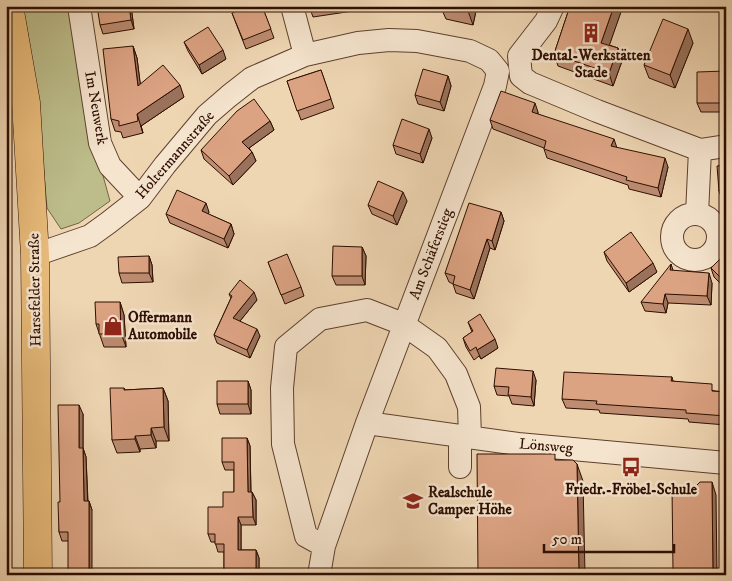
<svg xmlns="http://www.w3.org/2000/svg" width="732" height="581" font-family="'IM FELL DW Pica',serif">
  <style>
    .green { fill: #bcbd8a; stroke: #746645 }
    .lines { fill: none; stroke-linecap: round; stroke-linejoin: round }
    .minor-casing { stroke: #5e402d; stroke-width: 24 }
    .major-casing { stroke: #2d0e00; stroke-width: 29 }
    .minor { stroke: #f5e4ce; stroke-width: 22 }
    .major { stroke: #e8bb7a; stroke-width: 28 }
    .wall { fill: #bd8c71; stroke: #2d0e00 }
    .shaded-wall { fill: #9a725c; stroke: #2d0e00 }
    .building { fill: #dca383; stroke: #2d0e00 }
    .labels { text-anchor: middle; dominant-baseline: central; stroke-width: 5; stroke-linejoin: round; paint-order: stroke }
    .poi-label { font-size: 15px; font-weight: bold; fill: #2d0e00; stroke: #f5e4ce }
    .street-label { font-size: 15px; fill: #2d0e00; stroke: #f5e4ce }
  </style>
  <rect width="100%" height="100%" fill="#efd6b3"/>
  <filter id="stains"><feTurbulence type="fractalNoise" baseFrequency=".004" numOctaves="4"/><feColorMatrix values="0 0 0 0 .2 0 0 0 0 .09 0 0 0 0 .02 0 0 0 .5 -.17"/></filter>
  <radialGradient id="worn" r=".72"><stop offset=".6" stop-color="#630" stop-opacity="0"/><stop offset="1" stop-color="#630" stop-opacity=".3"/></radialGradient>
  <path class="green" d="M23 6H72L94 143 110 201 79 223 61 229 47 208 36 83Z"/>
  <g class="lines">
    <defs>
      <path id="minor" d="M79 6 100 143 110 166 140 198
        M292 6 305 55
        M553 6 546 21 519 56 521 76 530 83 597 111 700 150 726 146
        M697 214 700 150
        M672 237a23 23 0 1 1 46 0a23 23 0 1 1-46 0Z
        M35 255 90 236 108 223 140 198 165 165 207 115 229 96 252 78 305 55 358 43 389 40 417 41 470 51 489 60 498 71 495 86 367 423 324 546 319 575
        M367 423 518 444 726 463
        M460 436V467
        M324 546 306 536 283 444 282 388 286 347 320 319 367 310 403 324 437 348 456 374 469 407 470 437"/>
      <path id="major" d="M9 6 26 103 35 255 38 575"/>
    </defs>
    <use href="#minor" class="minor-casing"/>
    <use href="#major" class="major-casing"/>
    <use href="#minor" class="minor"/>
    <use href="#major" class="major"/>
  </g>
  <path class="wall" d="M131 6 134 29 103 34 100 25Z
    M262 6 274 38 246 49 232 13Z
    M309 6H352L353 11 313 17Z
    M417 6H477L473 25 446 19 442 10Z
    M570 6H623L609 45 618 48 622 61 613 86 558 66 554 54Z
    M701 6H718L717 10Z
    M184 42 226 59 202 74 188 51Z
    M693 43 675 88 649 78 644 65Z
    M133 46 137 58 140 83 184 97 141 126 143 133 123 138 121 132 115 131 111 119Z
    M321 70 334 108 301 120 287 81Z
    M726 71V112H701L697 103Z
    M448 76 451 86 444 111 418 104 415 95Z
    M538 112V114L617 148 668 167 661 197 629 189 628 185 547 158 544 149V148L493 129 490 120Z
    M270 121 274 130 249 148 252 152 256 161 233 185 204 159 201 150Z
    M432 138 423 163 396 154 393 145Z
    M726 165V200H722L719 191Z
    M407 201 397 225 372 214 368 205Z
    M209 212 208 214 231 224 234 234 228 248 170 223 166 214Z
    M501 212 504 221 495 250 490 248 474 299 456 293 453 284 449 282 445 273Z
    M362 247 366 256 365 285H336L332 276Z
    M604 252 657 272 629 292 607 261Z
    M726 253V289L714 277 711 268Z
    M149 256 152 265 153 282 122 283 119 273Z
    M268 262 301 287 304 296 285 304Z
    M674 271 712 283 711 305 668 303 666 313 645 311 641 302Z
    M229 294 257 300 240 321 260 336 250 358 217 343 214 335 231 298Z
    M120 302 124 315 126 347H104L96 324Z
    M468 322 498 348 481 359 479 356 474 360 466 347 463 338 472 332Z
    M672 377 673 381 715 391 726 392V425L689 422 688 419 600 413 599 410 566 408 562 399Z
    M536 380 534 406 512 404 509 396 497 395 494 386Z
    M248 381 251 390V414H220L217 404Z
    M124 388 125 390 163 388 168 401 169 441H156V448L140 449V452L117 453 112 440Z
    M83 414V448L86 457 88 501H89L92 510 68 541H62L59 532 60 502Z
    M247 438 250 446 251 492H252L256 500V525H241V550H256L259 558V575H224V552H218L215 542H211L208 534 223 507 234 492V470H225L222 462Z"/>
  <path class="shaded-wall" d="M129 6H131L134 29 131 20Z
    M468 6H477L473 25 467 8Z
    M614 6H623L606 55 601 43Z
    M688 29 693 43 675 88 670 75Z
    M133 46 137 58 142 97 138 86Z
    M618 48 622 61 613 86 609 73Z
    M223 50 226 59 202 74 199 65Z
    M448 76 451 86 444 111 440 102Z
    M180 85 184 97 141 126 143 133 137 114Z
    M535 103 538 112 535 121 532 112Z
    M270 121 274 130 245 151 242 142Z
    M429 129 432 138 423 163 420 154Z
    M614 139 617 148 611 146Z
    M252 152 256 161 233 185 229 176Z
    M665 158 668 167 661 197 658 188Z
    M403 192 407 201 397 225 393 216Z
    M206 203 209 212 206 220 202 211Z
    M501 212 504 221 495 250 492 241Z
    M231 224 234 234 228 248 224 239Z
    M487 239 490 248 474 299 470 290Z
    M362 247 366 256 365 285 362 276Z
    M149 256 152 265 153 282 149 273Z
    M653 263 657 272 629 292 626 283Z
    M671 264 674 273 670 270Z
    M709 273 712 283 711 305 707 296Z
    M254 292 257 300 236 326 233 318Z
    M665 294 668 303 666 313 663 304Z
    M120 302 124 315 126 347 121 333Z
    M257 329 260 336 250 358 247 350Z
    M495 339 498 348 481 359 477 350Z
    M533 371 536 380 534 406 531 397Z
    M248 381 251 390V414L248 404Z
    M163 388 168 401 169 441 164 427Z
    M79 405 83 414V457L79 448Z
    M151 428 156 441V448L151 435Z
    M135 436 140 449V452L135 439Z
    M247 438 250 446 251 500 248 492Z
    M83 448 86 457 88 510 84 501Z
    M577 464 583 481 585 575H579Z
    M712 482 716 495 717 575H713Z
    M252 492 256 500V525L253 517Z
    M89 501 92 510V575H89Z
    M238 517 241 525V558L238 550Z
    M256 550 259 558V575H256Z"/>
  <path class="building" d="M97 6H129L131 20 100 25Z
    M250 6H262L271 29 243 40 232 13Z
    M458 6H468L467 8Z
    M570 6H614L601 43 618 48 609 73 554 54Z
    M663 19 688 29 670 75 644 65Z
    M208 27 223 50 199 65 184 42Z
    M133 46 138 86 163 65 180 85 137 114 138 121 119 126V121L111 119 103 49Z
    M423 69 448 76 440 102 415 95Z
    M321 70 331 99 297 111 287 81Z
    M726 71V103H697V72Z
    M501 91 535 103 532 112 614 139 611 146 665 158 658 188 626 180 627 177 544 149 546 141 490 120Z
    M254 99 270 121 242 142 252 152 229 176 201 150 237 111Z
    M402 119 429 129 420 154 393 145Z
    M726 165V190L719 191 717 166Z
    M378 181 403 192 393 216 368 205Z
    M177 190 206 203 202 211 231 224 224 239 166 214Z
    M469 203 501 212 492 241 487 239 470 290 453 284 455 276 445 273Z
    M631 232 653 263 626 283 604 252Z
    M333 246 362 247V276H332Z
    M726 253V279L724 281 711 268Z
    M287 254 301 287 281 295 268 262Z
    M149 256V273H119L118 257Z
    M671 264 670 270 709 273 707 296 665 294 663 304 641 302Z
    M240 280 254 292 233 318 257 329 247 350 214 335 232 296 229 294Z
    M95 302H120L121 333 99 334V324H96Z
    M480 314 495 339 477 350 476 347 470 351 463 338 473 331 468 322Z
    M496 368 533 371 531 397 508 395 509 387 494 386Z
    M564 372 672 377 671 381 712 384V391L726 392V416L686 413V410L596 404 597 401 562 399Z
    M217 381H248V404H217Z
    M110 388H124V390L163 388 164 427 151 428V435L135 436V439L112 440Z
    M58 405H79V448H83L84 501H89V575H68V532H59L58 502H60Z
    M222 438H247L248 492H252L253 517H238V550H256V575H224V544H215V534H208V507H223V492H234V462H222Z
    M477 454H555V460H573L577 464 579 575H478Z
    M700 482H712L713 575H669L673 571 672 486H696Z"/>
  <defs>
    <symbol id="building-bare" viewBox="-9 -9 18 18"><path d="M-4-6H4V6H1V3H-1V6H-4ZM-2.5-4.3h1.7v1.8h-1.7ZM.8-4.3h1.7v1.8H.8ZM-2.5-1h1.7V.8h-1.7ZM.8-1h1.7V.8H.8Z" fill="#8f2418" stroke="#f5e4ce" stroke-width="2.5" paint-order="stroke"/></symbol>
    <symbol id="shop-bare" viewBox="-9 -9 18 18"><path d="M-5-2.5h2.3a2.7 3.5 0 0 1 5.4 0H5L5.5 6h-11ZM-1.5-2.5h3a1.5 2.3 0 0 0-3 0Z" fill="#8f2418" stroke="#f5e4ce" stroke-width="2.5" paint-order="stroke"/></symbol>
    <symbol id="bus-bare" viewBox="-9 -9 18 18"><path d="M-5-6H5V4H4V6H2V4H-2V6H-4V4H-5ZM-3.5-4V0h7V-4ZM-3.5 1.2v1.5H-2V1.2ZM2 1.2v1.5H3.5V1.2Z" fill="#8f2418" stroke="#f5e4ce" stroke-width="2.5" paint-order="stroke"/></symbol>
    <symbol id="school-bare" viewBox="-9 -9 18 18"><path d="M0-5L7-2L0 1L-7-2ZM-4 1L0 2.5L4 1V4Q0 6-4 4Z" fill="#8f2418" stroke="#f5e4ce" stroke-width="2.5" paint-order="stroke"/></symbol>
  </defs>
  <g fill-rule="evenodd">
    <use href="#building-bare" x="577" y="19" width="28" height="28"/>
    <use href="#shop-bare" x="99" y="312" width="28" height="28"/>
    <use href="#bus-bare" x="617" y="453" width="28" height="28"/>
    <use href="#school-bare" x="399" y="487" width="28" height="28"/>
  </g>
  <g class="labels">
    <g class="poi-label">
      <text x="591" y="55">Dental-Werkstätten<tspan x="591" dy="17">Stade</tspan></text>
      <text x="128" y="317" text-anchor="start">Offermann<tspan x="128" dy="17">Automobile</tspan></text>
      <text x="631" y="489">Friedr.-Fröbel-Schule</text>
      <text x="428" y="492" text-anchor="start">Realschule<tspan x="428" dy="17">Camper Höhe</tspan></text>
    </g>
    <g class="street-label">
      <text transform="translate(96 108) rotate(80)">Im Neuwerk</text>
      <text transform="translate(175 155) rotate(-49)">Holtermannstraße</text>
      <text transform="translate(431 254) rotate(-69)">Am Schäferstieg</text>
      <text transform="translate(35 290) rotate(-91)">Harsefelder Straße</text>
      <text transform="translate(546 446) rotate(5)">Lönsweg</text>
    </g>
  </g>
  <rect width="732" height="581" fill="none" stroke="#efd6b3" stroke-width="25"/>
  <rect x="8" y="8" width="717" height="566" fill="none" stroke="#2d0e00" stroke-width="2.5"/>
  <rect x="12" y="12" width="707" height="556" fill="none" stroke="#2d0e00"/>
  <path d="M544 544v8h130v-8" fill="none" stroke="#2d0e00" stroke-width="2.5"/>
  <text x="552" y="544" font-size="15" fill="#2d0e00" stroke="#f5e4ce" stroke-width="4" paint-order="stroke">50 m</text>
  <rect width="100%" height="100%" filter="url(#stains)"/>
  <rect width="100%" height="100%" fill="url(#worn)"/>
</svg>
